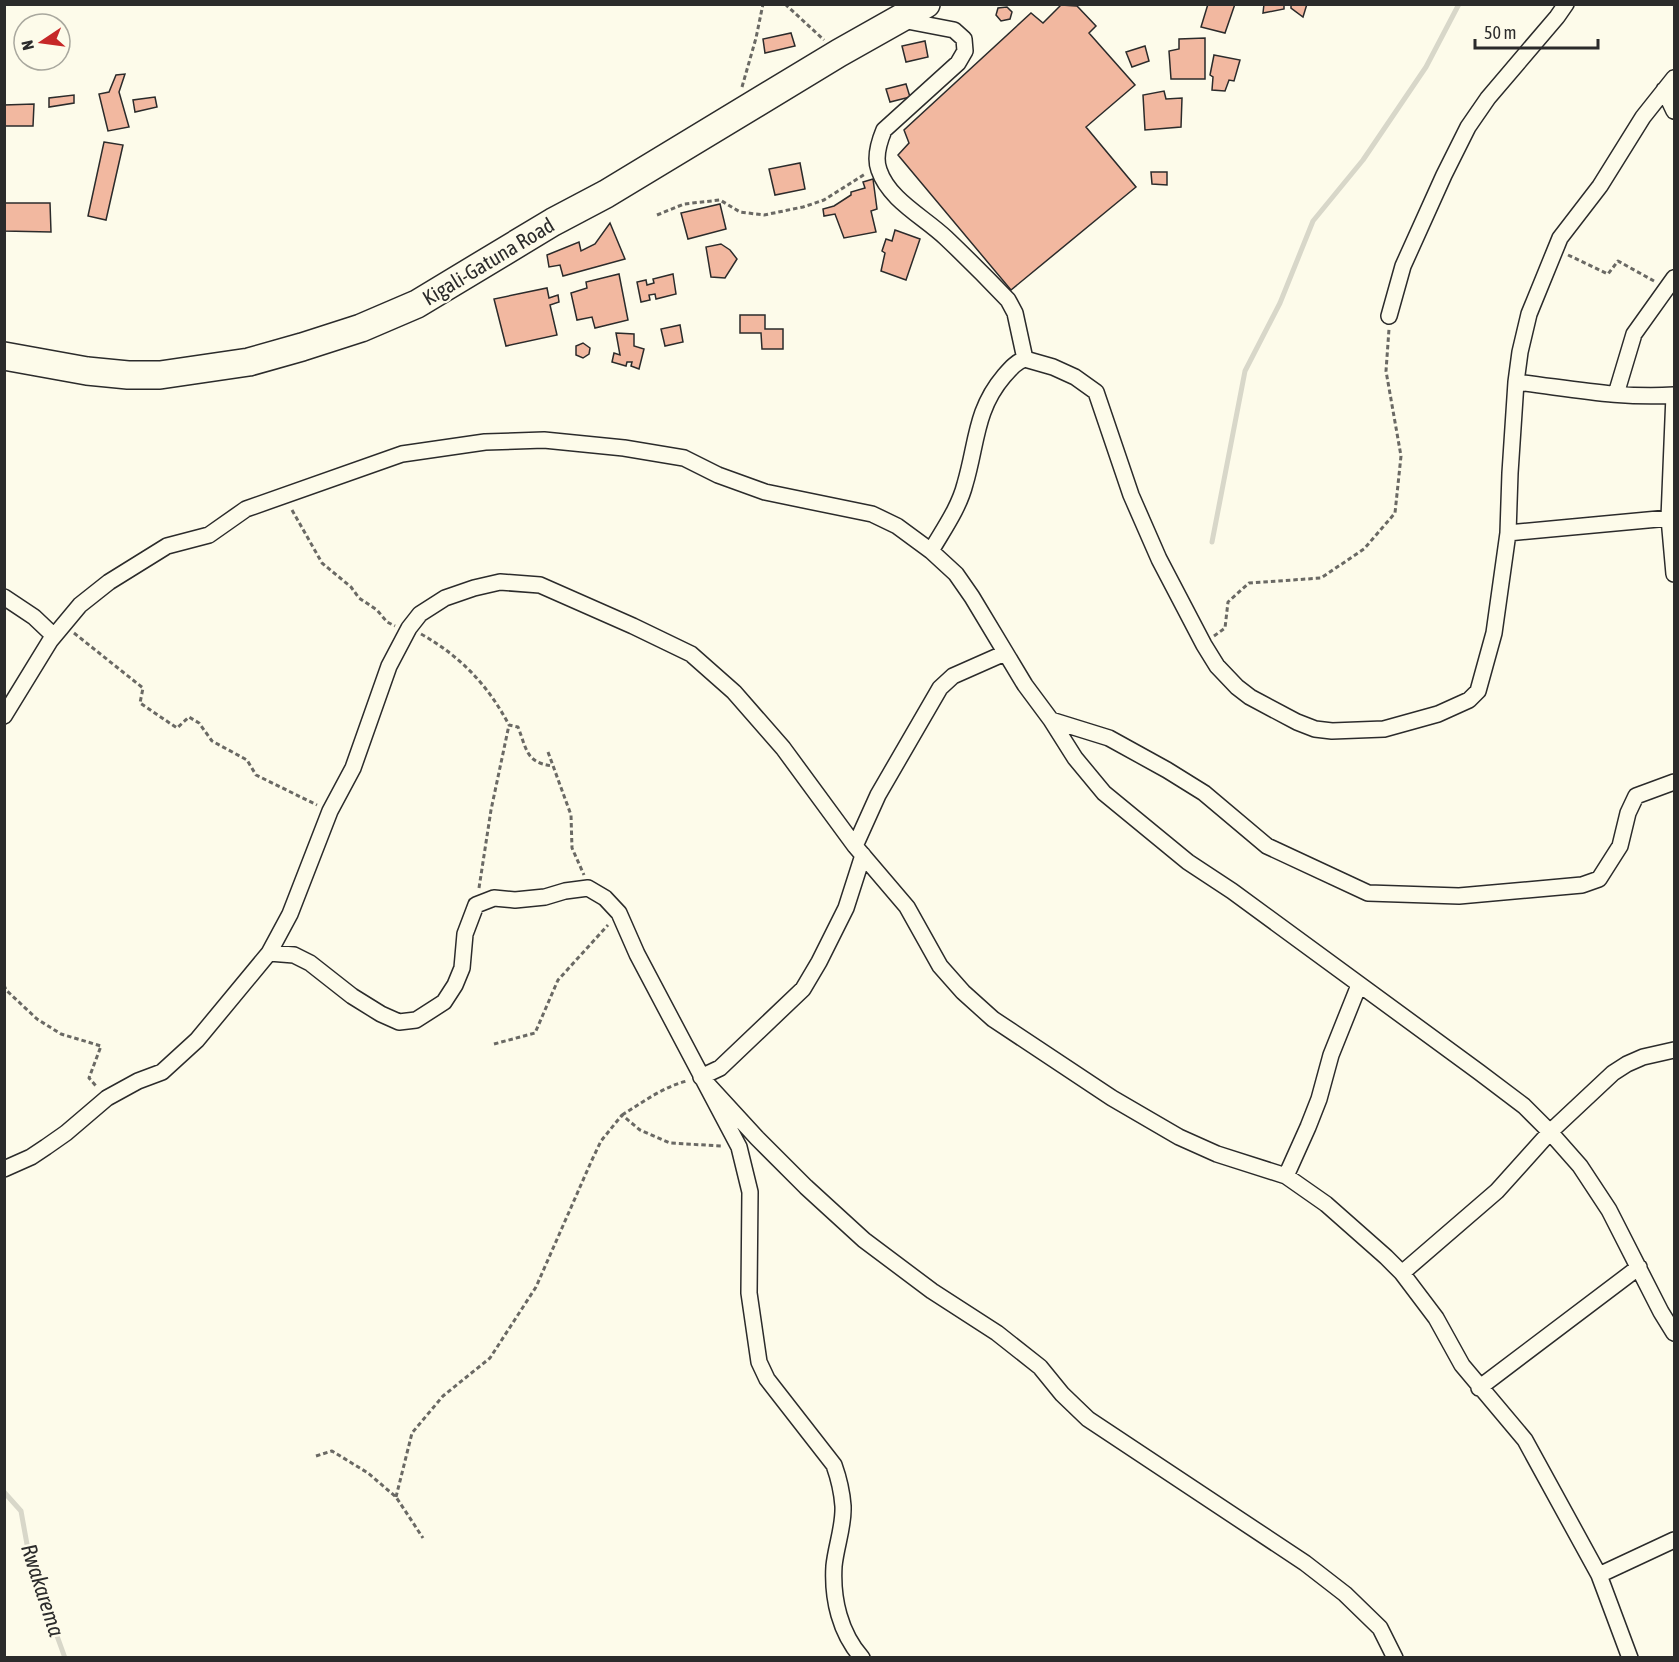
<svg xmlns="http://www.w3.org/2000/svg" width="1679" height="1662" font-family="'Asap Condensed',sans-serif">
  <style>
    .lines { fill: none; stroke-linecap: round; stroke-linejoin: round }
    .stream { stroke: #d8d7c9; stroke-width: 5 }
    .building { fill: #f2b8a0; stroke: #2b2b2b; stroke-width: 1.5 }
    .street-casing { stroke: #2b2b2b; stroke-width: 18 }
    .highway-casing { stroke: #2b2b2b; stroke-width: 30 }
    .path { stroke: #6a6964; stroke-width: 3; stroke-dasharray: 4.5 3; stroke-linecap: butt }
    .street { stroke: #fdfbea; stroke-width: 15 }
    .highway { stroke: #fdfbea; stroke-width: 27 }
    .labels { text-anchor: middle; dominant-baseline: central; stroke-width: 4.5; stroke-linejoin: round; paint-order: stroke }
    .street-label { font-size: 21px; fill: #2b2b2b; stroke: #fdfbea }
    .water-label { font-size: 22px; font-style: italic; fill: #2b2b2b; stroke: #fdfbea }
  </style>
  <rect width="100%" height="100%" fill="#fdfbea"/>
  <g class="lines">
    <path class="stream" d="M1212 542 1245 371 1280 303 1313 221 1363 160 1426 67 1459 4
      M4 1492 21 1511 30 1561 65 1658"/>
  </g>
  <path class="building" d="M1208 4H1235L1225 33 1201 27Z
    M1264 4H1284V9L1263 13Z
    M1291 4H1307L1303 17 1291 8Z
    M1061 5 1077 6 1096 26 1089 33 1135 85 1086 127 1136 187 1011 290 898 155 909 143 904 130 1031 13 1043 23Z
    M1007 7 1012 12 1010 19 1001 21 996 15 998 8Z
    M791 33 795 46 765 53 763 39Z
    M1205 38V79H1171L1169 51 1179 49V39Z
    M925 41 928 57 906 62 902 46Z
    M1145 46 1149 61 1132 67 1126 52Z
    M1214 55 1240 60 1234 81 1229 80 1225 91 1212 90 1213 77 1210 75Z
    M125 74 119 92 129 127 108 131 99 94 109 92 116 75Z
    M906 84 910 97 890 102 886 89Z
    M1164 91 1166 99 1182 98 1181 127 1145 130 1143 95Z
    M74 95V103L49 107V98Z
    M155 97 157 107 135 112 133 100Z
    M34 104 33 126H4V105Z
    M104 142 123 145 106 220 88 216Z
    M800 163 805 189 775 195 769 169Z
    M1151 172H1167V185L1152 184Z
    M873 179 877 209 871 211 876 232 844 238 835 214 824 216 823 209 834 206 851 195V192L865 188 863 182Z
    M4 203H50L51 232 4 231Z
    M720 204 726 229 688 239 681 213Z
    M610 223 625 259 563 276 560 265 549 267 547 255 579 242 581 251 595 244Z
    M895 230 920 239 906 280 881 271 885 253 882 251 886 239 892 241Z
    M721 244 730 250 737 259 725 278 711 277 706 247Z
    M619 274 628 320 595 328 592 317 577 320 571 293 587 288 586 282Z
    M673 274 676 294 656 299 655 294 649 295 650 300 641 302 637 282 646 280 647 285 654 283 653 279Z
    M547 288 549 298 558 295 559 302 550 305 557 335 506 346 494 299Z
    M740 315H765V329H783V349H762L761 333H740Z
    M680 325 683 342 665 346 661 329Z
    M616 333 634 334V346L644 349 639 369 631 366 632 362H627L626 366 612 362 614 353 620 355Z
    M583 343 590 348 589 354 583 358 576 355V346Z"/>
  <g class="lines">
    <defs>
      <path id="street" d="M902 20 954 30 964 39 965 51 958 63 884 130C879 142 874 157 879 170 889 200 924 217 946 238 967 258 988 279 1008 300L1015 313 1025 359
        M1664 90 1674 111
        M1389 316 1403 266 1444 175 1468 127 1488 98 1557 17 1566 4
        M1516 382C1568 388 1622 399 1674 395L1669 518
        M1616 394 1634 334 1674 278
        M1508 533 1669 518 1674 574
        M931 551C943 530 959 508 965 484 977 444 975 410 1004 376 1011 368 1016 362 1025 359L1053 367 1075 377 1096 392 1131 495 1159 559 1204 645 1217 666 1237 687 1250 697 1297 722 1315 729 1332 731 1384 729 1438 714 1469 700 1478 691 1494 633 1508 533 1510 473 1516 382 1520 352 1529 314 1560 238 1600 186 1643 117 1674 78
        M4 597 34 617 54 636
        M4 716 50 641 80 605 109 582 167 546 209 535 246 509 402 454 485 442 544 440 624 448 684 458 718 475 765 492 872 514 897 526 931 551 956 574 972 597 1025 685 1051 720 1075 758 1104 793 1188 862 1232 891 1479 1072 1524 1106 1550 1132 1580 1166 1609 1210 1661 1312 1674 1333
        M1051 720 1109 738 1167 770 1204 793 1267 846 1368 893 1459 896 1582 885 1599 879 1620 846 1628 813 1636 796 1674 782
        M855 846 878 795 940 688 953 676 1005 653
        M863 855 846 908 819 962 803 989 720 1068 701 1077 757 1138 806 1187 864 1240 932 1291 997 1333 1040 1367 1062 1394 1088 1419 1305 1563 1345 1594 1380 1628 1395 1658
        M269 953 294 955 310 963 352 996 381 1014 399 1022 416 1020 444 1002 455 985 462 968 465 934 476 905 494 898 515 900 545 897 565 891 588 888 605 898 619 913 637 954 739 1147 750 1192 749 1293 759 1362 767 1379 834 1465C839 1479 842 1492 843 1506 844 1526 836 1546 834 1566 832 1599 840 1633 862 1658
        M4 1169 31 1157 46 1147 66 1133 107 1098 138 1081 162 1072 197 1040 269 953 290 914 330 811 353 768 389 666 409 628 420 614 445 598 474 588 500 582 540 585 633 626 691 654 734 692 783 748 855 846 907 907 940 966 963 992 993 1019 1112 1098 1179 1137 1217 1154 1286 1176 1326 1204 1386 1257 1402 1273 1436 1318 1462 1365 1525 1440 1599 1575 1630 1658
        M1286 1176 1308 1127 1319 1099 1331 1055 1359 985
        M1402 1273 1497 1191 1550 1132 1613 1073 1627 1064 1643 1057 1674 1050
        M1479 1388 1639 1267
        M1599 1575 1674 1540"/>
      <path id="highway" d="M4 356 87 371 128 375H160L249 362 302 347 361 328 417 304 553 222 606 194 839 53 926 4"/>
    </defs>
    <use href="#street" class="street-casing"/>
    <use href="#highway" class="highway-casing"/>
    <path class="path" d="M785 4 824 40
      M742 87 756 38 763 4
      M657 215 684 204 720 200 740 212 764 215 803 207 824 200 865 174
      M1568 255 1608 274 1618 261 1654 281
      M292 510 322 563 351 587 359 598 377 610 387 622 395 626
      M74 633 143 688 140 703 177 728 189 717 199 723 212 741 247 760 256 775 317 805
      M421 634C460 656 488 685 509 725L518 727C527 750 526 763 553 766
      M1214 636 1225 628 1228 602 1249 583 1321 578 1364 549 1395 513 1401 456 1386 371 1389 329
      M548 752 571 815 572 848 584 875
      M479 888 491 810 509 725
      M4 985 6 990 37 1019 61 1034 101 1046 89 1078 96 1086
      M494 1044 535 1033 558 980 608 925
      M622 1115C643 1102 663 1087 687 1081
      M316 1456 332 1451 368 1473 396 1497 423 1538
      M396 1497 412 1433 443 1396 490 1358 536 1287 591 1162 601 1141 622 1115 640 1130 670 1143 722 1146"/>
    <use href="#street" class="street"/>
    <use href="#highway" class="highway"/>
  </g>
  <g class="labels">
    <g class="street-label">
      <text transform="translate(488 261) rotate(-31)">Kigali-Gatuna Road</text>
    </g>
    <g class="water-label">
      <text transform="translate(43 1590) rotate(72)">Rwakarema</text>
    </g>
  </g>
  <rect width="1679" height="1662" fill="none" stroke="#2b2b2b" stroke-width="12"/>
  <g transform="translate(42 42) rotate(257)"><circle r="28" fill="#fdfbea" stroke="#a9a89e" stroke-width="1.5"/>
  <path d="M0-4.5L10 22L0 15L-10 22Z" fill="#c62828"/>
  <text y="-9" font-size="16" font-weight="bold" text-anchor="middle" fill="#2b2b2b">N</text>
  </g>
  <path d="M1475 39v9h123v-9" fill="none" stroke="#2b2b2b" stroke-width="3"/>
  <text x="1484" y="39" font-size="18" fill="#2b2b2b" stroke="#fdfbea" stroke-width="4.5" paint-order="stroke">50 m</text>
</svg>
